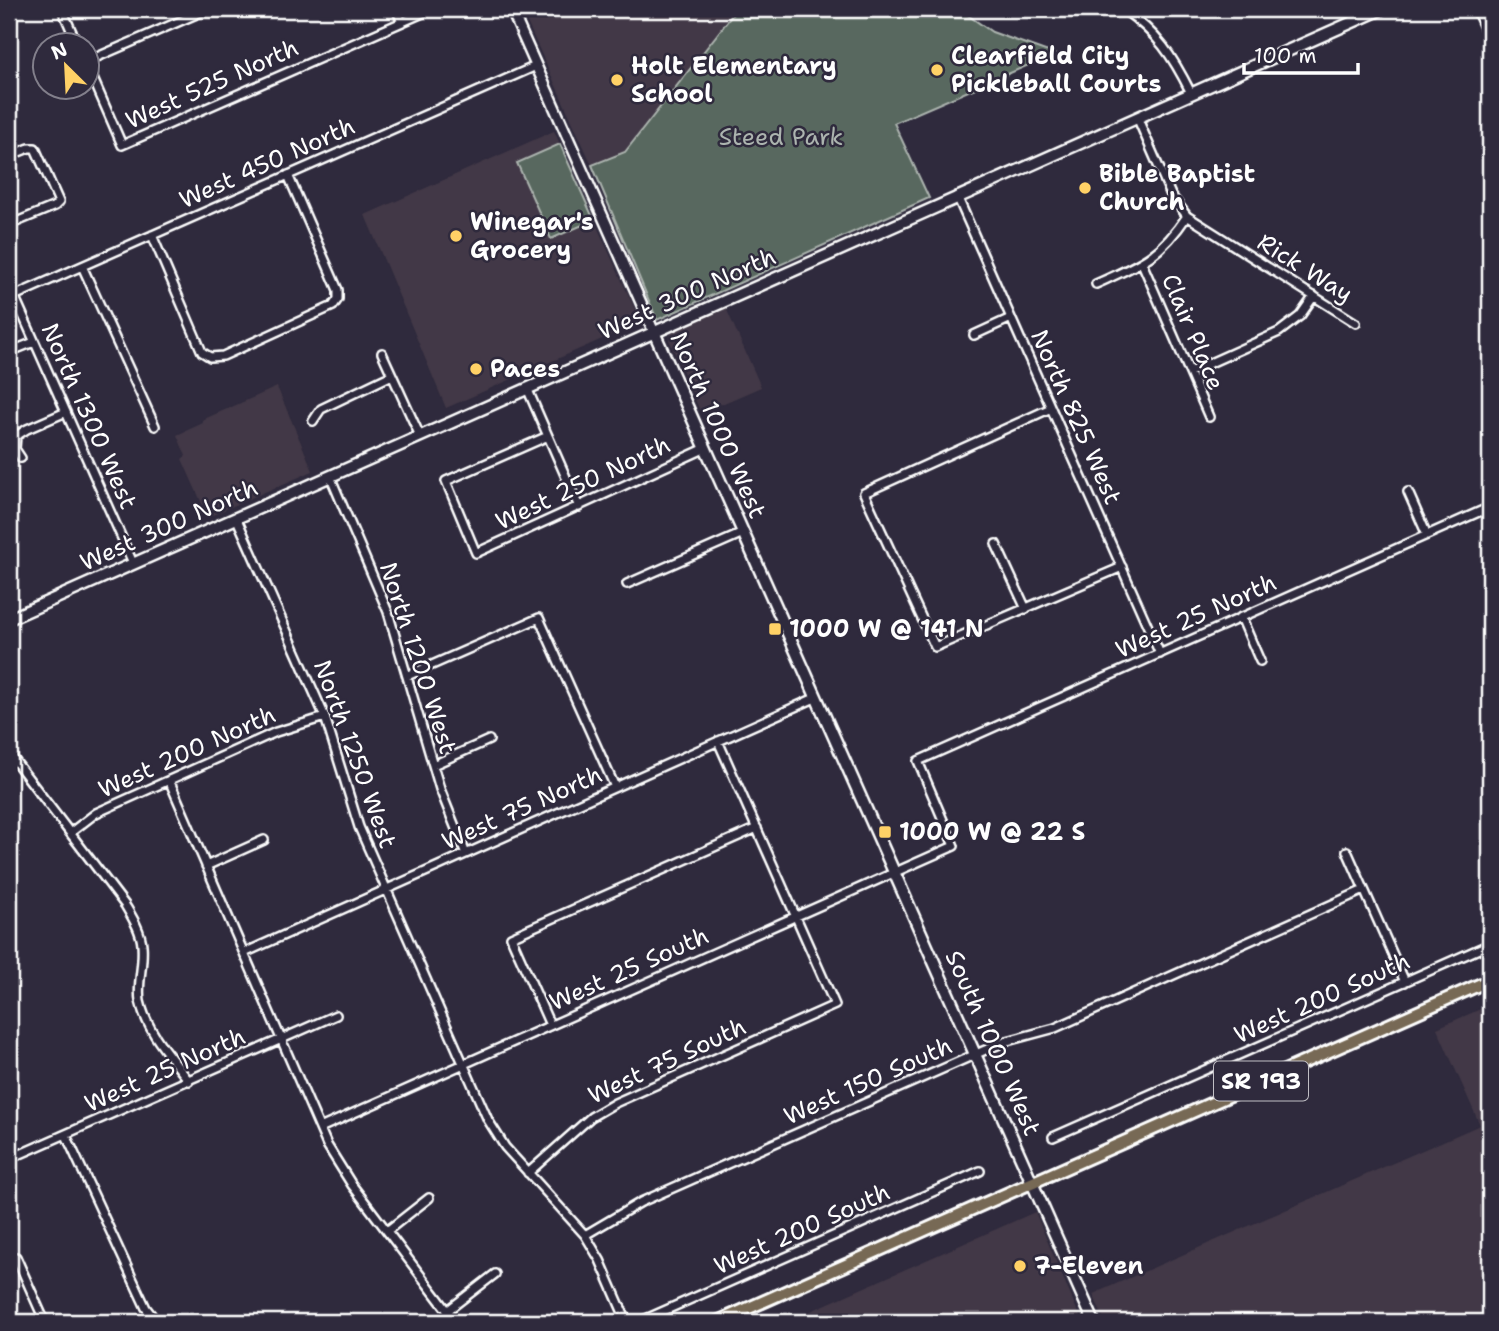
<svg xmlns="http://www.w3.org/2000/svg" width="1499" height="1331" font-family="'Shantell Sans',sans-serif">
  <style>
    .built { fill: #423846 }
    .green { fill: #59685f; stroke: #acb4af; stroke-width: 2 }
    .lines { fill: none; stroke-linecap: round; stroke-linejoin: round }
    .minor-casing { stroke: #fff; stroke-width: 12 }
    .tertiary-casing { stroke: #fff; stroke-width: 14 }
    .secondary-casing { stroke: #fff; stroke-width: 15 }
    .primary-casing { stroke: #fff; stroke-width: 16 }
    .minor { stroke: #2f2a3d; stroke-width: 7 }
    .tertiary { stroke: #2f2a3d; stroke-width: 9 }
    .secondary { stroke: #2f2a3d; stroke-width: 10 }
    .primary { stroke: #776954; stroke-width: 10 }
    .poi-dot { fill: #ffd166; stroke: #2f2a3d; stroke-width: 2.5 }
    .labels { text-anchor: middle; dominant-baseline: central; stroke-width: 5; stroke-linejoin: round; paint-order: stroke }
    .shield { fill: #2f2a3d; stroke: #c1bfc5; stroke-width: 2 }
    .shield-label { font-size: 23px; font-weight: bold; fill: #fff }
    .poi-label { font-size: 24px; font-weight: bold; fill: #fff; stroke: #2f2a3d; text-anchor: start }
    .street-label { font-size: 24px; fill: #fff; stroke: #2f2a3d }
    .park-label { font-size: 24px; fill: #acb4af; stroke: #2f2a3d }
  </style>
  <rect width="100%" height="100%" fill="#2f2a3d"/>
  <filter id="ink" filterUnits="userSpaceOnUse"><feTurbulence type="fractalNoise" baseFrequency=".0143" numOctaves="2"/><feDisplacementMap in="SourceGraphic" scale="14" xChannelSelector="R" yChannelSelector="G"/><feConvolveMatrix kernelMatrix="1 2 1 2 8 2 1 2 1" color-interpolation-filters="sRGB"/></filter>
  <g filter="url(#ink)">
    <path class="built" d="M521 9H737L625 152 592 165Z
      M554 131 560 144 517 162 551 239 594 220 639 318 636 324 446 408 365 215Z
      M726 308 761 387 701 413 669 340 672 332Z
      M277 387 313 471 208 517 182 459 186 456 177 435 203 423 202 420Z
      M1490 1005V1322H1105L1093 1294 1480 1125 1437 1028Z
      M1035 1212 1082 1322H786Z"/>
    <path class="green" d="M737 9H959L992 32 1054 54 894 123 929 198 657 320 592 165 625 152Z
      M560 144 594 220 551 239 517 163Z"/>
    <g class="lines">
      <defs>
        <path id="minor" d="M62 9 78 46
          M396 9 402 22
          M1123 9C1158 34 1172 55 1191 93
          M1476 9 1490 41
          M88 61 208 9
          M88 67 122 145 432 9
          M1137 117 1171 195 1187 216 1356 323
          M9 156 29 148H35L59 202 55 206 9 225
          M957 196 1160 654
          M152 235 202 352 210 357 223 356 333 306 338 299V290L288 175
          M1142 263 1209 417
          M82 266 155 426
          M9 284 133 563
          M1096 284C1140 264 1159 258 1187 216
          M14 296 536 66
          M974 335 1011 318
          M9 352 34 342
          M382 353 420 436
          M1190 372 1279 332 1300 316 1314 296
          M527 388 579 507
          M1051 408 864 493 935 647 1122 567
          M313 421 321 409 392 375
          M548 436 446 481 476 553 706 448
          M21 458 15 449 16 436 27 429 66 412
          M330 476 388 612 440 789 466 854
          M1408 492 1427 535
          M236 517 325 717 359 827 488 1120 505 1147 585 1235 600 1260 627 1322
          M996 544 1026 609
          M627 584 743 533
          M1241 617 1260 661
          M407 676 539 618 615 787
          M9 753 125 905C132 917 141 931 142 945 144 964 137 983 140 1001 147 1032 170 1056 189 1081
          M433 765 489 740
          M169 780 327 1145 352 1185 456 1322
          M70 833 96 813 276 732 325 717
          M1347 851 1405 982
          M206 866 264 840
          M244 953 815 698
          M550 1025 511 937 757 828
          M320 1128 954 846 918 761 1490 507
          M66 1135 146 1308 157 1322
          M1053 1137 1490 944
          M9 1159 336 1015
          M528 1173 591 1117 615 1103 835 1005 718 741
          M387 1231 429 1198
          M585 1235 641 1202 983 1051 1007 1041 1055 1028 1364 890
          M9 1257H16L45 1322
          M447 1311 495 1274
          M639 1322 980 1171"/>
        <path id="tertiary" d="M511 9 654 332"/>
        <path id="secondary" d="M654 332 1094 1322
          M9 619 1382 9"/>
        <path id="primary" d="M717 1322 1490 980"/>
      </defs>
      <use href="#minor" class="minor-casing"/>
      <use href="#tertiary" class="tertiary-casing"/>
      <use href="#secondary" class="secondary-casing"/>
      <use href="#primary" class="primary-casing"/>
      <use href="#minor" class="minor"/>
      <use href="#tertiary" class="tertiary"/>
      <use href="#secondary" class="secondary"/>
      <use href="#primary" class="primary"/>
    </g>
  </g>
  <g class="poi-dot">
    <circle cx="937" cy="70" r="7"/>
    <circle cx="617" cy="80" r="7"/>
    <circle cx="1085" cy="188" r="7"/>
    <circle cx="456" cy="236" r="7"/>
    <circle cx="476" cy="369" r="7"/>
    <rect x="768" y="622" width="14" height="14" rx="3.5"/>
    <rect x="878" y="825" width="14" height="14" rx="3.5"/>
    <circle cx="1020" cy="1266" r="7"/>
  </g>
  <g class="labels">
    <rect class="shield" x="1214" y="1061.5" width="94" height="39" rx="5"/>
    <g class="shield-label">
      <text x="1261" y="1081">SR 193</text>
    </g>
    <g class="poi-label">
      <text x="951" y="56">Clearfield City<tspan x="951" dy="28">Pickleball Courts</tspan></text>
      <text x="631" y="66">Holt Elementary<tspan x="631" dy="28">School</tspan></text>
      <text x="1099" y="174">Bible Baptist<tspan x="1099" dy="28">Church</tspan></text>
      <text x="470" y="222">Winegar's<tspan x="470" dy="28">Grocery</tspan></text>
      <text x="490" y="369">Paces</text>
      <text x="789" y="629">1000 W @ 141 N</text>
      <text x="899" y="832">1000 W @ 22 S</text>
      <text x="1034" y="1266">7-Eleven</text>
    </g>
    <g class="street-label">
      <text transform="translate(212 84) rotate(-24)">West 525 North</text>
      <text transform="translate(267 163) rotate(-24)">West 450 North</text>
      <text transform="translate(1305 268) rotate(32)">Rick Way</text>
      <text transform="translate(687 294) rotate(-24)">West 300 North</text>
      <text transform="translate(1193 332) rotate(67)">Clair Place</text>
      <text transform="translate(89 416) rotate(66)">North 1300 West</text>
      <text transform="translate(1076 417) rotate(66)">North 825 West</text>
      <text transform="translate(718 425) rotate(66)">North 1000 West</text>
      <text transform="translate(583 483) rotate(-25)">West 250 North</text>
      <text transform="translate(169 525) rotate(-24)">West 300 North</text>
      <text transform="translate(1196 616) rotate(-24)">West 25 North</text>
      <text transform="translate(418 658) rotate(72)">North 1200 West</text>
      <text transform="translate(187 752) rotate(-24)">West 200 North</text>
      <text transform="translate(355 754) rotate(70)">North 1250 West</text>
      <text transform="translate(522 808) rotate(-24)">West 75 North</text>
      <text transform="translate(629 969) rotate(-24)">West 25 South</text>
      <text transform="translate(1322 998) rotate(-24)">West 200 South</text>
      <text transform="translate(993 1043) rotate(66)">South 1000 West</text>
      <text transform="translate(667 1061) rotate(-25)">West 75 South</text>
      <text transform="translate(165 1070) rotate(-24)">West 25 North</text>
      <text transform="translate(868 1081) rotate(-24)">West 150 South</text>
      <text transform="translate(802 1229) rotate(-24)">West 200 South</text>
    </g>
    <g class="park-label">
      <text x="781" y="137">Steed Park</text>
    </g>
  </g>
  <rect width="1499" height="1331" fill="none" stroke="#2f2a3d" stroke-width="35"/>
  <rect x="18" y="18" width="1464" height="1296" fill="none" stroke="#fff" stroke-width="2.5" filter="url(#ink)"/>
  <g transform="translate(66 66) rotate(336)"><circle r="33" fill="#2f2a3d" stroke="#827f8b" stroke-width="2"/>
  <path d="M0-5L12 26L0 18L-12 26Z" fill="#ffd166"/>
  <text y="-10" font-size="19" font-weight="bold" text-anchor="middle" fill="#ffffff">N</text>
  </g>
  <path d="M1244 63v10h114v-10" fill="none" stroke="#ffffff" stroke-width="3.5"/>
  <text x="1254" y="63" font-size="21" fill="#ffffff" stroke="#2f2a3d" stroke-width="5" paint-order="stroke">100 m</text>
</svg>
